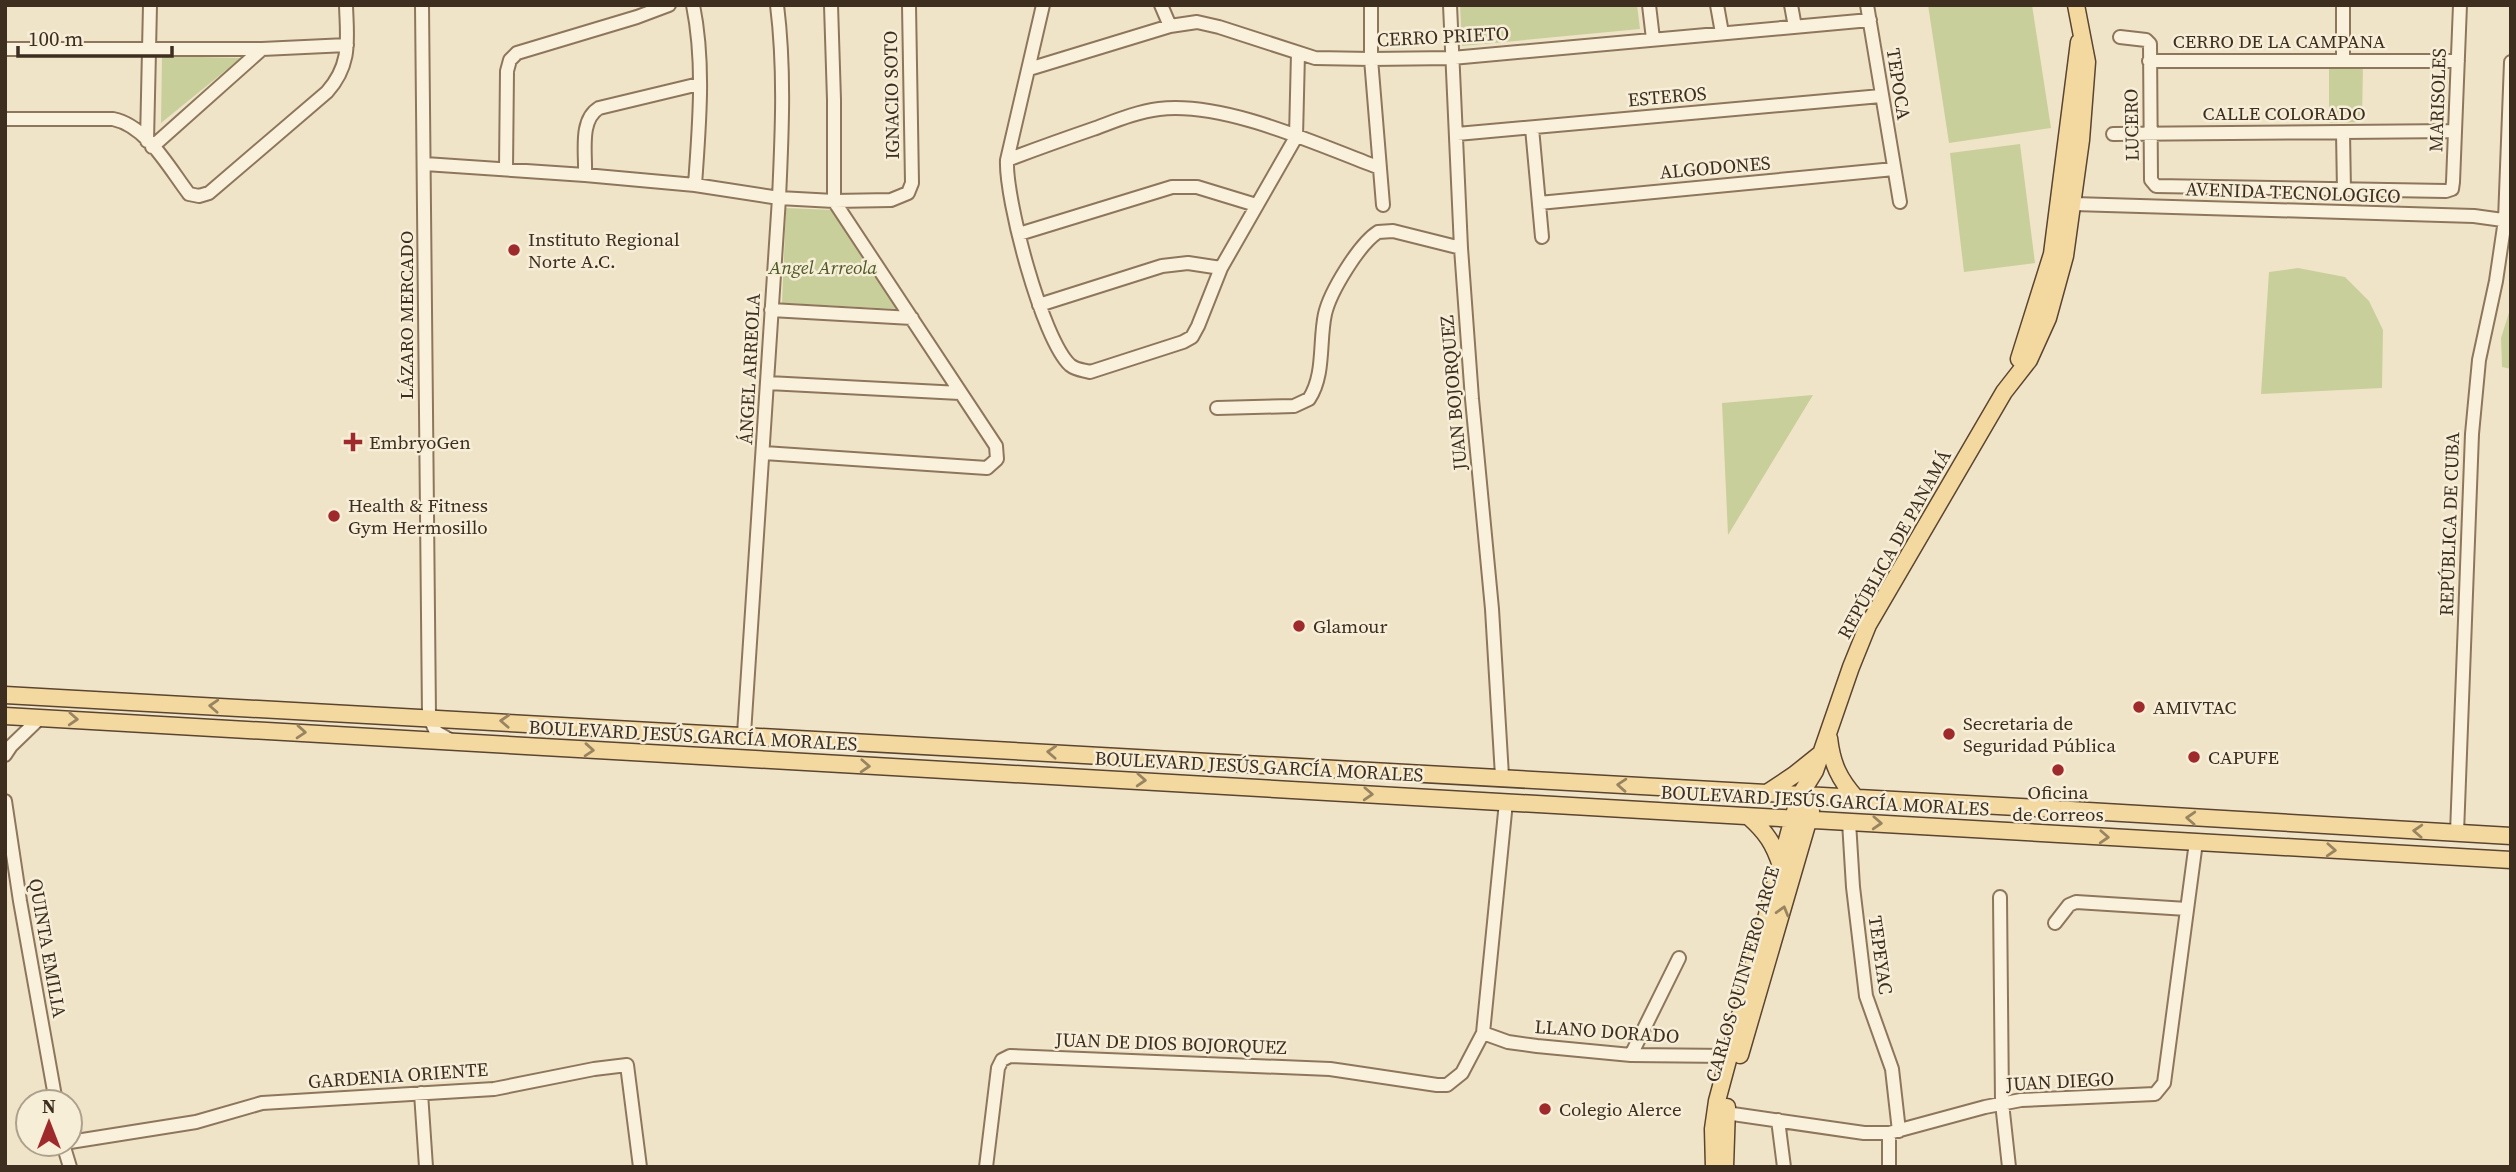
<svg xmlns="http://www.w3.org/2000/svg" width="2516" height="1172" font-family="'Source Serif 4',serif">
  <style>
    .green { fill: #c9cf9b }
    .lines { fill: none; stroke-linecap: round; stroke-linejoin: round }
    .minor-casing { stroke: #8d765c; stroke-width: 16 }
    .major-casing { stroke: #5b4430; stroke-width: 19 }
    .minor { stroke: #faf1dc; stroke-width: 12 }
    .major { stroke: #f3d9a0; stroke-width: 16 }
    .oneway { stroke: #988460 }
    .poi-dot { fill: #9e2a2b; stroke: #f7eed8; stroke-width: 2.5 }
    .labels { text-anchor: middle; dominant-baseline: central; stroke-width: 5; stroke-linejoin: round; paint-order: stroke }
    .street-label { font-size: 19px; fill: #3d2e20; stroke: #f7eed8 }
    .poi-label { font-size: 19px; fill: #3d2e20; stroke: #f7eed8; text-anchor: start }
    .park-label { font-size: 19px; font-style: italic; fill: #4d5a26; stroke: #f7eed8 }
  </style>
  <rect width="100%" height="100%" fill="#f0e4c8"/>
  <path class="green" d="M1460 5H1637L1640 29 1462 46Z
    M1928 5H2032L2051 128 1949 143Z
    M162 56 241 58 161 123Z
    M2363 64 2362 122 2329 123V65Z
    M2020 144 2035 263 1964 272 1950 153Z
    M786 208 833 210 898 309 782 303Z
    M2298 268 2345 277 2369 301 2383 330 2382 388 2261 394 2269 272Z
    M2511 306V369L2502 367 2501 338Z
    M1813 395 1728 535 1722 403Z"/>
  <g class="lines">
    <defs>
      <path id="minor" d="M422 5 429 716 436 732 450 740
        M693 5C705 64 699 126 695 185
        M1043 5 1007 160C1005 198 1042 339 1070 365 1076 370 1083 370 1090 372L1183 342 1192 337 1198 326 1221 268 1296 137 1298 53
        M1161 5 1170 26
        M1371 5V59L1383 205
        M1450 5 1461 248 1472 399 1492 609 1502 776
        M1649 5 1653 39
        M1717 5 1722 33
        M1791 5 1795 27
        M1867 5 1900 202
        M2120 37 2146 40 2150 44 2151 180 2156 186 2446 191 2452 189 2453 182 2460 5
        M5 49H262L347 45
        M2343 60V5
        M2149 61H2458
        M1029 69 1170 26 1197 22 1219 27 1315 58 1371 59 1452 58 1870 20
        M5 119H113C147 126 169 168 189 194L199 196 209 193 327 92C352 64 347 39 346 5
        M1532 128 1542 237
        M2343 132 2344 191
        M1457 134 1881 96
        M2113 134 2455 131
        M147 141 150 5
        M152 147 262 49
        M1007 160C1036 149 1064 139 1093 129 1115 121 1136 112 1159 109 1225 101 1318 145 1380 168
        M425 164 585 175 695 185 779 198 834 201 891 200 908 193 912 183 909 5
        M506 169 507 71 510 60 517 53 637 17 669 5
        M585 175C586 153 579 120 599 108L699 84
        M1539 203 1894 169
        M2074 204 2474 216 2510 221
        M1019 234 1172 187H1197L1256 205
        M1039 305 1162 266 1188 263 1221 268
        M771 310 912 318
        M768 383 960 393
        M1217 408 1294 406 1309 399C1325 375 1319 341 1325 314 1330 292 1359 244 1378 232L1393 231 1461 248
        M764 453 987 468 997 459 996 446 834 201V100L831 5
        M744 734 779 198C782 133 785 69 777 5
        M5 755 11 746 41 717
        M5 801 20 901 56 1102
        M1849 822 1853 887 1866 996 1892 1069 1899 1131
        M2457 833 2472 434 2479 360 2496 281 2505 220 2511 62
        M2000 897 2002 1103 2009 1167
        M2055 923 2069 905 2076 902 2187 909
        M1483 1033 1508 1042 1537 1046 1631 1055 1729 1056
        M1631 1055 1679 958
        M421 1093 426 1167
        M1719 1112 1864 1133H1889L1985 1107 2021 1100 2155 1094 2164 1083 2196 842
        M1778 1120 1784 1167
        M1889 1133V1167
        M70 1142 196 1122 262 1103 494 1089 594 1069 627 1065 640 1167
        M63 1144 70 1167
        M986 1167 998 1068 1002 1060 1010 1056 1330 1069 1437 1085H1447L1462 1073 1483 1033 1506 802"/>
      <path id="major" d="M2019 359 2052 254 2079 42
        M5 695C841 739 1676 786 2511 836
        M5 716 2511 860
        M1829 738C1832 764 1839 779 1856 798
        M1767 793 1794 775 1819 755
        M1749 817C1766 832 1774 844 1781 866
        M1740 1055 1811 811
        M1714 1167 1713 1129 1717 1101 1793 818 1800 795 1815 771 1851 667 1868 625 2004 392 2029 360 2048 318 2065 256 2081 140 2087 62 2076 5
        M1725 1167 1727 1107"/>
    </defs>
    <use href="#minor" class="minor-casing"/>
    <use href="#major" class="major-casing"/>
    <use href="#minor" class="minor"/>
    <use href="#major" class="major"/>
  </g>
  <defs><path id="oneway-chevron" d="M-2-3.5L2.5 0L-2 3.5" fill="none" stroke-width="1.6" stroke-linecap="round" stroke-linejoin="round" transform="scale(1.75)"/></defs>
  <g class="oneway">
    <use href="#oneway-chevron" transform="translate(214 706) rotate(-177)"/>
    <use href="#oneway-chevron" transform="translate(73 719) rotate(3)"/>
    <use href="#oneway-chevron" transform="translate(505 721) rotate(-177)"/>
    <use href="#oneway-chevron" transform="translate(301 732) rotate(4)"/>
    <use href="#oneway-chevron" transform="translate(589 750) rotate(4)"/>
    <use href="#oneway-chevron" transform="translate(1052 752) rotate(-177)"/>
    <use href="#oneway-chevron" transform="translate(865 766) rotate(3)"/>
    <use href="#oneway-chevron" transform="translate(1141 780) rotate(3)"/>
    <use href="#oneway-chevron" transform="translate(1622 785) rotate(-176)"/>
    <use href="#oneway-chevron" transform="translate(1368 794) rotate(3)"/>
    <use href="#oneway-chevron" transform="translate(2191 818) rotate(-177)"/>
    <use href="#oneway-chevron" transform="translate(1877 823) rotate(3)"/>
    <use href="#oneway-chevron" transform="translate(2418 831) rotate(-177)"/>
    <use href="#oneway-chevron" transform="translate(2104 837) rotate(3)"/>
    <use href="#oneway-chevron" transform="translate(2331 850) rotate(3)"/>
    <use href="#oneway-chevron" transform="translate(1783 911) rotate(-74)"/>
  </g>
  <g class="poi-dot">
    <circle cx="514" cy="250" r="7"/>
    <path d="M349.5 431.5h7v7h7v7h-7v7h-7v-7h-7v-7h7z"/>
    <circle cx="334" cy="516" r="7"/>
    <circle cx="1299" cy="626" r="7"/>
    <circle cx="2139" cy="707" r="7"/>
    <circle cx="1949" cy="734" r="7"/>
    <circle cx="2194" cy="757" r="7"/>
    <circle cx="2058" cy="770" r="7"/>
    <circle cx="1545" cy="1109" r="7"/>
  </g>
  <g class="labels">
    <g class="street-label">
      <text transform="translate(1443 36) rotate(-3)">CERRO PRIETO</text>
      <text x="2279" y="41">CERRO DE LA CAMPANA</text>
      <text transform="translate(1899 84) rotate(81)">TEPOCA</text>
      <text transform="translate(891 95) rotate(-91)">IGNACIO SOTO</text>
      <text transform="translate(1667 96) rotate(-5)">ESTEROS</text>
      <text transform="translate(2437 100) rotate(-88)">MARISOLES</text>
      <text x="2284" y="113">CALLE COLORADO</text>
      <text transform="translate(2131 125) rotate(-91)">LUCERO</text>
      <text transform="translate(1715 167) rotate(-5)">ALGODONES</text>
      <text transform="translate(2293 192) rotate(2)">AVENIDA TECNOLOGICO</text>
      <text transform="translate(406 315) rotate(-90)">LÁZARO MERCADO</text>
      <text transform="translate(749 369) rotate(-87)">ÁNGEL ARREOLA</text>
      <text transform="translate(1453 393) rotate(-95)">JUAN BOJORQUEZ</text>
      <text transform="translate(2449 524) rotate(-88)">REPÚBLICA DE CUBA</text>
      <text transform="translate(1894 544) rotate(-61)">REPÚBLICA DE PANAMÁ</text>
      <text transform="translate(693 735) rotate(3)">BOULEVARD JESÚS GARCÍA MORALES</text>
      <text transform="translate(1259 766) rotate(3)">BOULEVARD JESÚS GARCÍA MORALES</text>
      <text transform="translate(1825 800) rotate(3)">BOULEVARD JESÚS GARCÍA MORALES</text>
      <text transform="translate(48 948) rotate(80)">QUINTA EMILIA</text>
      <text transform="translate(1881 955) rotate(82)">TEPEYAC</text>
      <text transform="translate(1742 974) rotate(-74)">CARLOS QUINTERO ARCE</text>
      <text transform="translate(1607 1031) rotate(4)">LLANO DORADO</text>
      <text transform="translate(1171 1043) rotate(2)">JUAN DE DIOS BOJORQUEZ</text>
      <text transform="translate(398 1075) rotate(-4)">GARDENIA ORIENTE</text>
      <text transform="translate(2060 1081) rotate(-3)">JUAN DIEGO</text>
    </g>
    <g class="poi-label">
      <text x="528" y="239">Instituto Regional<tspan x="528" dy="22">Norte A.C.</tspan></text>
      <text x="369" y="442">EmbryoGen</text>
      <text x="348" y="505">Health &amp; Fitness<tspan x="348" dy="22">Gym Hermosillo</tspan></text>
      <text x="1313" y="626">Glamour</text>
      <text x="2153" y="707">AMIVTAC</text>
      <text x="1963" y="723">Secretaria de<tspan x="1963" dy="22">Seguridad Pública</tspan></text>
      <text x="2208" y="757">CAPUFE</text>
      <text x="2058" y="792" text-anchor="middle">Oficina<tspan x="2058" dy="22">de Correos</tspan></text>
      <text x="1559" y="1109">Colegio Alerce</text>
    </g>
    <g class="park-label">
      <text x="823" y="267">Angel Arreola</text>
    </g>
  </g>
  <rect width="2516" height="1172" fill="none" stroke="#3d2e20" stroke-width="14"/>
  <g transform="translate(49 1123)"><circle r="33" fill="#f7eed8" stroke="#ada18e" stroke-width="2"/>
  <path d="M0-5L12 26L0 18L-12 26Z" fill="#9e2a2b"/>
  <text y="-10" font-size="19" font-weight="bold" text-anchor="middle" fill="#3d2e20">N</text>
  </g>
  <path d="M18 46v10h154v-10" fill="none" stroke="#3d2e20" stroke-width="3.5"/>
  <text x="28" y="46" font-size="21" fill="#3d2e20" stroke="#f7eed8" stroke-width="5" paint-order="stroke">100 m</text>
</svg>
